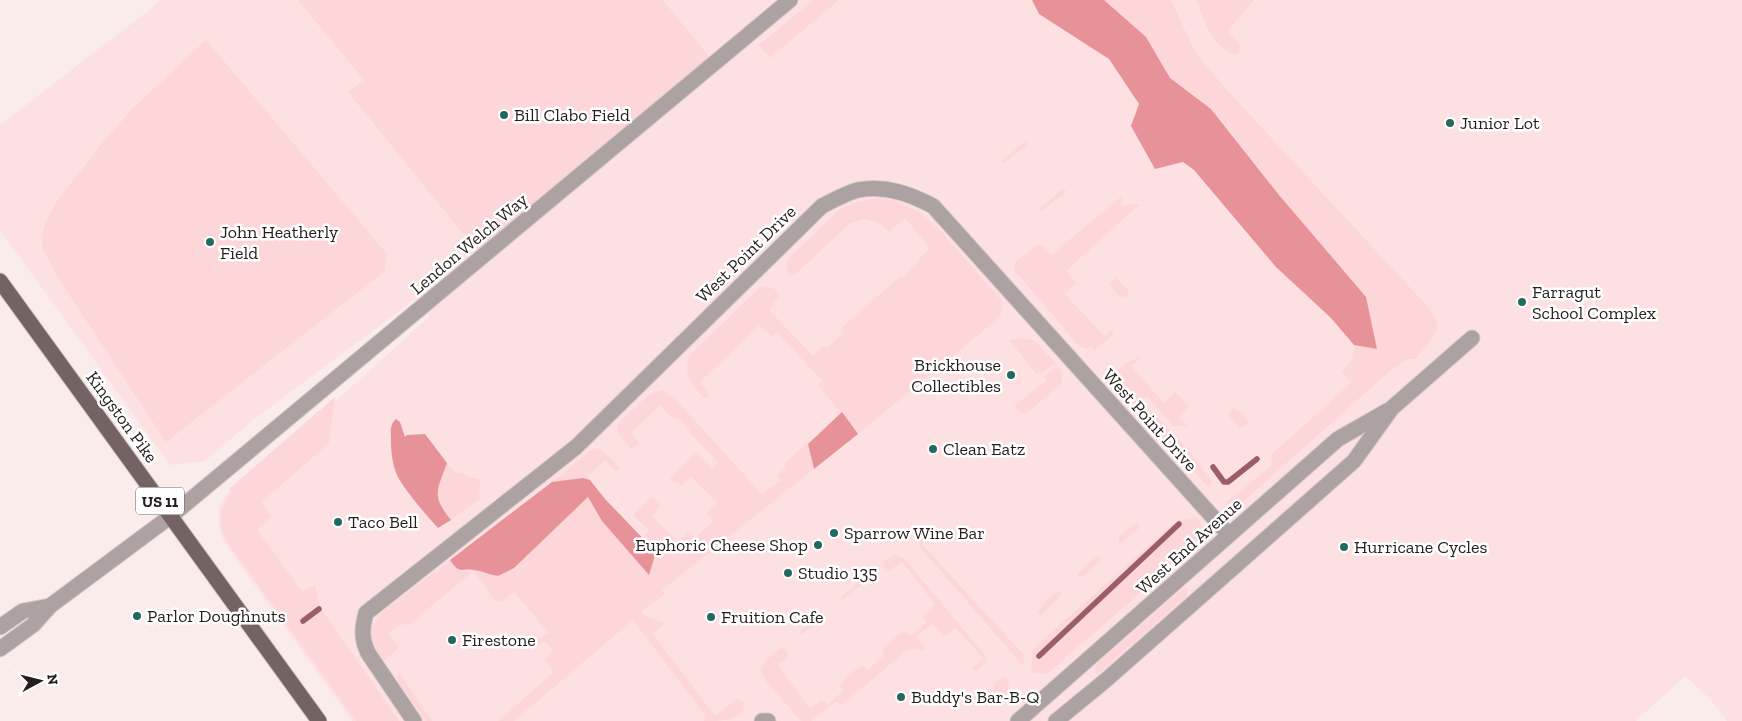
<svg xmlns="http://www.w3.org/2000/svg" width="1742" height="721" font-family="'Zilla Slab',serif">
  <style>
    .built { fill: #fde1e2 }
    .green { fill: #fcd6d8 }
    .forest { fill: #e79299 }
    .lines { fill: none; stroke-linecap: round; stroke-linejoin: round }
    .stream { stroke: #9b5e64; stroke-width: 5.5 }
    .street-casing { stroke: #d5c7c7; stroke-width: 17 }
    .primary-casing { stroke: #d5c7c7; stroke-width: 17 }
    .street { stroke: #ada2a2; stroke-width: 15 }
    .primary { stroke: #756263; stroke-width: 15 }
    .poi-dot { fill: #226a60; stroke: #fff; stroke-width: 2 }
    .labels { text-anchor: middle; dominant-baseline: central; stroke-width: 5; stroke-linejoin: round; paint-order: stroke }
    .shield { fill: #fff; stroke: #676161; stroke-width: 1 }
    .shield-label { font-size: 16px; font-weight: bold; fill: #261d1d }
    .poi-label { font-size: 18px; fill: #261d1d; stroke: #fff; text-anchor: start }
    .street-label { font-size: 18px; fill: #261d1d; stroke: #fff }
  </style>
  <rect width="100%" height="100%" fill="#fbecec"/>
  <path class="built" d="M160 0H1742V721H1727L1710 699 1685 676 1636 721H352L225 544 219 527V506L230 490 330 406 430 316 414 300 252 421 205 461 170 465 0 230V125L153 7Z"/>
  <path class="green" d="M298 0H663L711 59 477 251 348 92 364 80Z
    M813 0H839L770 58 759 45Z
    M1104 0H1171L1195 52 1226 89 1429 308 1437 320V331L1416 359H1407L1391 370 1236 508 1230 507 1225 503 1271 466 1272 454 1351 383 1342 372 1352 360 1354 345 1377 349 1279 195 1212 109 1170 78 1146 37Z
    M1196 0H1254L1228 31 1240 44 1239 52 1235 54C1212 48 1204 20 1196 0Z
    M206 40 387 254 385 271 166 442 60 281 43 250 42 235 46 221 57 201 102 143 134 107Z
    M1025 142 1027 143V145L1003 164V159Z
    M1063 189 1066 191 1065 193 1041 211 1040 208 1041 207Z
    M1122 196 1121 205 1140 204 1066 271 1077 283 1065 294 1104 336 1111 330 1114 334 1094 351 1092 347 1086 349 1079 346 1014 270 1015 262 1038 244 1043 245 1051 255Z
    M878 198 894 200 919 212 941 231 1002 301 1003 306 1000 317 858 434 818 385 822 381 777 332 772 336 759 326 700 382 709 395 706 398H703C691 382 682 374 690 355L761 286 775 289 779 296 769 310 813 356 823 346 827 348 843 333 842 327 901 276 903 277 919 262V259L930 248 905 218 889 232 880 223 865 219 850 223 798 272 790 275 786 268 787 260 839 210 853 203Z
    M1116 278 1128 290 1129 295 1127 297 1119 296 1110 285 1111 282Z
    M1022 338 1035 341 1055 363 1042 373 1039 372 1036 374 1009 340Z
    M1141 357 1131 366 1164 403 1175 392 1189 406 1179 417 1187 426H1173L1147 396 1139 400 1184 445 1212 481 1209 488 1112 380C1115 370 1130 359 1141 357Z
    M1058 366 1062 372 1061 384 1028 412 1022 413 1014 406 1047 380 1044 376Z
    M662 390 675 399 762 494 781 480 778 475 786 467 784 464 807 443 808 444 814 469 662 590 665 594 641 611 647 617 666 623 653 634 715 716 737 699 743 701C750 721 717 721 704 721L705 718 704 714 633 620 514 721H498L554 672 545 660 546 657 553 650 544 641 538 646 536 644 538 639 549 633 514 592 501 602 495 601 473 570 498 576 513 568 588 496 602 521 656 552 643 538 649 530 633 515 652 497 661 506 652 516 678 542 688 532 695 538 713 521 706 513 717 502 691 477 681 486 678 482 676 484 670 478 696 453 712 469 718 462 690 433 689 429 680 420C671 420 666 410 660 405L631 433 639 443 632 450 618 433V424L647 396Z
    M335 397 329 443 262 502 271 516 257 530 302 591 315 585 320 607 399 721H356L232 549C218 526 217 515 232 492L229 489Z
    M1233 409C1240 410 1246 416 1248 422L1246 426 1239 427 1229 416V413Z
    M599 448 619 466V471H615L605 460 588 476 590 480 583 478 552 482 593 449Z
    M447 463C453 470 455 475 464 473L467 476 479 479C483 486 477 492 480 499L451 520C431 495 437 491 447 463Z
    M1197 518 1205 531 1203 538 1047 674 1031 672 1033 649 1175 522 1182 519Z
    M1136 523H1139V528L1122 542 1119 543 1118 537Z
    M925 528H927L930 532 928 537 921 543 1024 655 1023 666 919 546 917 534Z
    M894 555 904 558 985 655 987 661 978 670 973 671V667L983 658 955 627 948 635 943 636 932 624 916 636 926 648 924 650 914 649 906 651 843 704H840L835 702 811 721H801L766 681 761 670 765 661 780 648 786 649C792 657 783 660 778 665L810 709 821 700 828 704 844 690 840 686C843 678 855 669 862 666L868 670 884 655 882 648 901 633 906 632 910 636 927 622 923 616 935 604 902 562 888 571 883 566 884 561Z
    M1097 556H1100L1101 560 1083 577H1079L1078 573Z
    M450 560C457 569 461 571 472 572L408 626 403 623 388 634 399 646 398 649 385 660C381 658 380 655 377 651 367 635 370 628 381 613Z
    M861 580 864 581V583L842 600H841V597Z
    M1185 587 1188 589 1187 596 1097 675 1095 671 1096 664Z
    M1060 591 1062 593 1060 597 1040 616 1038 612C1042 604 1052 593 1060 591Z
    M821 613 824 617 802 634 800 633V631Z
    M400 674 432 721H426L399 683 397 677Z
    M1002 677 1007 678 1011 696 1003 703C997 696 992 693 994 684Z"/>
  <path class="forest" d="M1032 0H1104L1146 37 1170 78 1211 109 1279 195 1366 297 1377 349 1354 345 1331 318 1276 267 1194 170 1183 162 1155 169 1131 126 1139 104 1109 59 1039 14Z
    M842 412 858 434 814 469 808 444Z
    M396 419 400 422 405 437 407 435 425 434 447 463C437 491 431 495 451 520L438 528C426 515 408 494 399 479 393 468 391 454 391 441 391 433 389 425 396 419Z
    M583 478 590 480 605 499 656 552 649 575 602 521 588 497 514 568 498 576C490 575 482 571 474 570 459 568 461 575 450 560L552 482Z"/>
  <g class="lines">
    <path class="stream" d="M1213 467 1224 482H1228L1257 459
      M303 621 319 609
      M1039 656 1179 524"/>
    <defs>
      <path id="street" d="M0 627 23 611 50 606
        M0 649 33 625 50 606 171 516 790 0
        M414 721 368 653C361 638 362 628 366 613L576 447 822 206C834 200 846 193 858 190 886 185 910 194 933 206L1229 535
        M762 721H768
        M1018 721 1338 439 1387 411
        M1056 721 1106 680 1354 461 1392 408 1472 338"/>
      <path id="primary" d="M0 281 319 721"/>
    </defs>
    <use href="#street" class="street-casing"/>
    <use href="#primary" class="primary-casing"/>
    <use href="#street" class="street"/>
    <use href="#primary" class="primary"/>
  </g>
  <g class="poi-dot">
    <circle cx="504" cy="115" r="5"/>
    <circle cx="1450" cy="123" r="5"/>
    <circle cx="210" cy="242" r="5"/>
    <circle cx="1522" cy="302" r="5"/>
    <circle cx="1011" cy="375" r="5"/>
    <circle cx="933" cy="449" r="5"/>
    <circle cx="338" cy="522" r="5"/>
    <circle cx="834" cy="533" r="5"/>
    <circle cx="818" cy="545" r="5"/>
    <circle cx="1344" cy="547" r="5"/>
    <circle cx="788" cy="573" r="5"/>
    <circle cx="137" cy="616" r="5"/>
    <circle cx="711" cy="617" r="5"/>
    <circle cx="452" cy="640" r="5"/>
    <circle cx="901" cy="697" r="5"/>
  </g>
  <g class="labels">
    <rect class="shield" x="136" y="487.5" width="48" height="27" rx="4"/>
    <g class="shield-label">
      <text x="160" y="501">US 11</text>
    </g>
    <g class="poi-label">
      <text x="514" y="115">Bill Clabo Field</text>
      <text x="1460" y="123">Junior Lot</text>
      <text x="220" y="232">John Heatherly<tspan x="220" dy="21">Field</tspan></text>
      <text x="1532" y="292">Farragut<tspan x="1532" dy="21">School Complex</tspan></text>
      <text x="1001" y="365" text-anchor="end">Brickhouse<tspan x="1001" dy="21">Collectibles</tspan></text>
      <text x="943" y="449">Clean Eatz</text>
      <text x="348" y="522">Taco Bell</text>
      <text x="844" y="533">Sparrow Wine Bar</text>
      <text x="808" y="545" text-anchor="end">Euphoric Cheese Shop</text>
      <text x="1354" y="547">Hurricane Cycles</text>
      <text x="798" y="573">Studio 135</text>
      <text x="147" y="616">Parlor Doughnuts</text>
      <text x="721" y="617">Fruition Cafe</text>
      <text x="462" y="640">Firestone</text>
      <text x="911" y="697">Buddy's Bar-B-Q</text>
    </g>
    <g class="street-label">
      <text transform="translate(469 244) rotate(-40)">Lendon Welch Way</text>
      <text transform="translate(746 254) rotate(-44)">West Point Drive</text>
      <text transform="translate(122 417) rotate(54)">Kingston Pike</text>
      <text transform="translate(1150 420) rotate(48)">West Point Drive</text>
      <text transform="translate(1189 546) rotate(-42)">West End Avenue</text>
    </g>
  </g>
  <g transform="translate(40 681) rotate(83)" stroke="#ffffff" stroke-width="4" paint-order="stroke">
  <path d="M0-4L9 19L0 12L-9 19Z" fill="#261d1d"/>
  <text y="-8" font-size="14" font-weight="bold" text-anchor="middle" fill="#261d1d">N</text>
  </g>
</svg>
